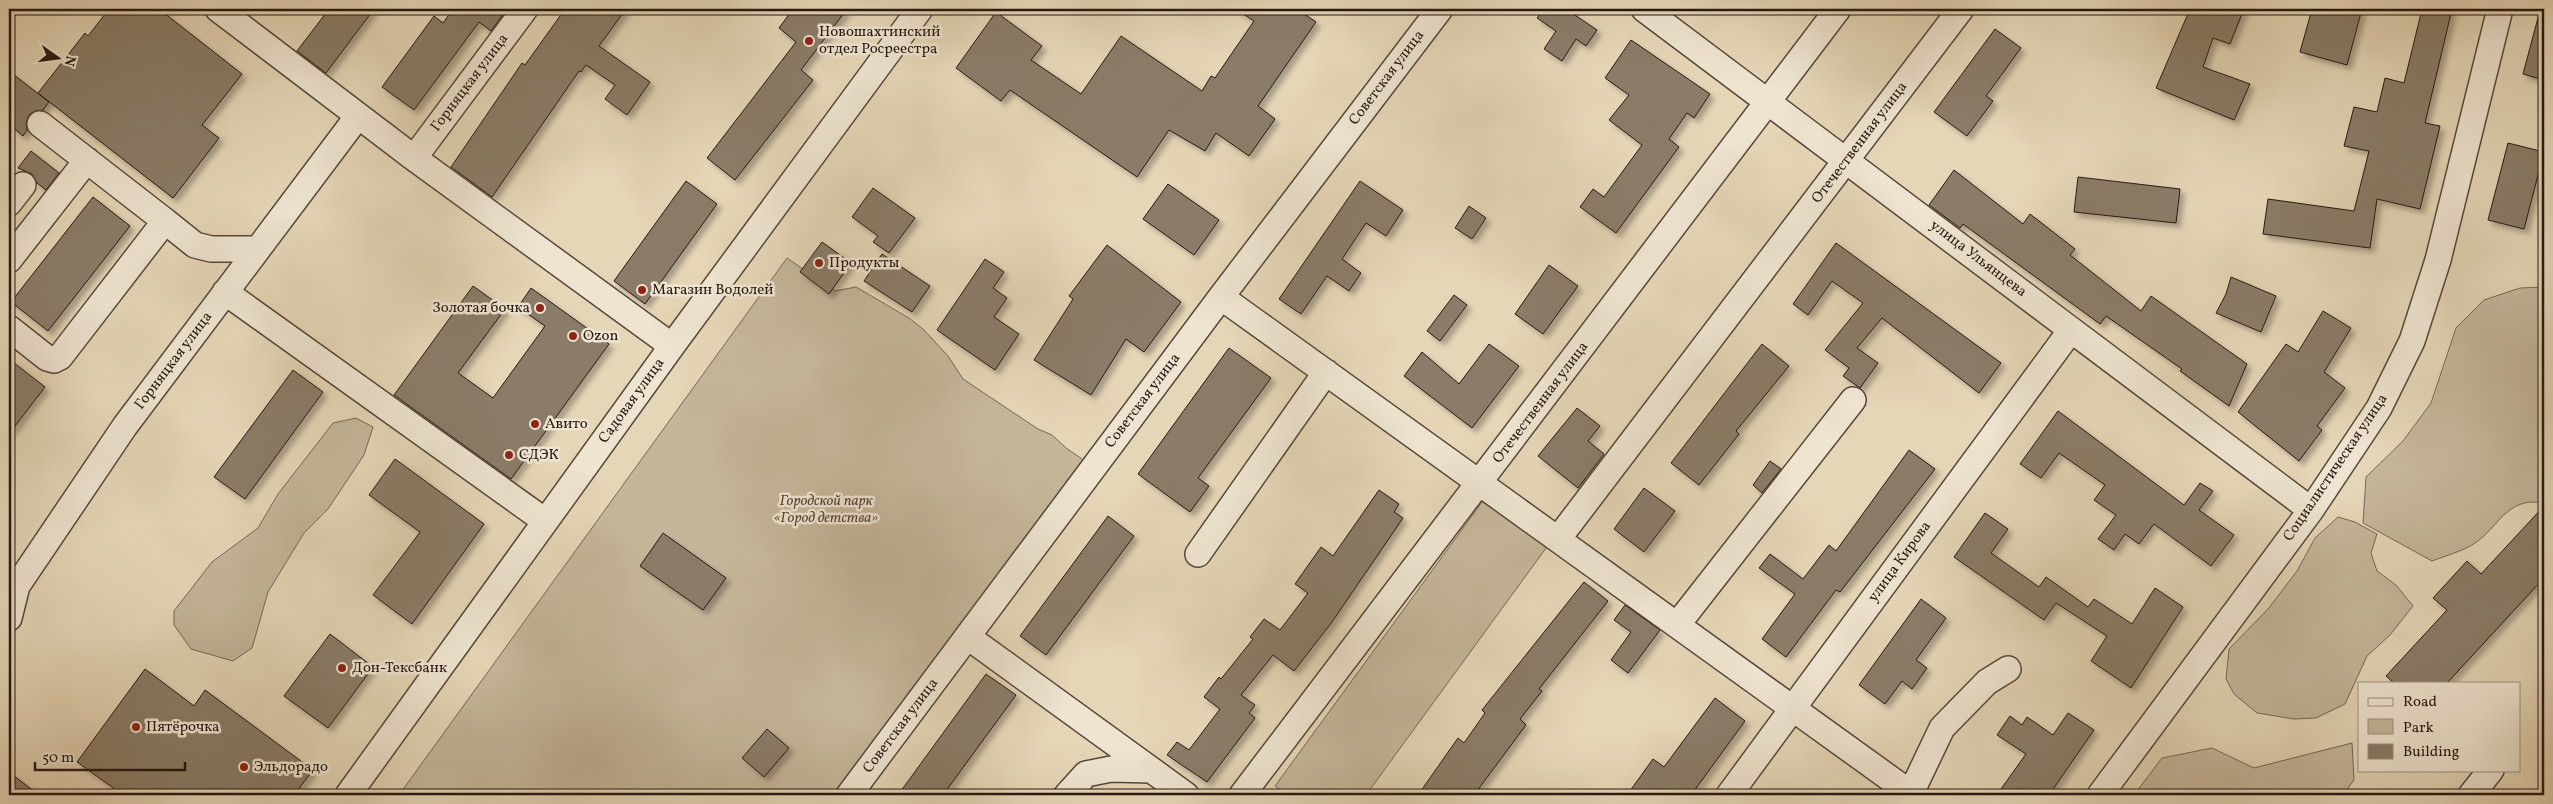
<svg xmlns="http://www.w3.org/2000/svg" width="2553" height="804" font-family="Vollkorn,serif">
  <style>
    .green { fill: #c5b69b; stroke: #766757 }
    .building { fill: #8a7b68; stroke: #271813; filter: url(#shadow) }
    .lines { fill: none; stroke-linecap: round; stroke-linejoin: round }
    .minor-casing { stroke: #56483c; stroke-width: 28 }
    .minor { stroke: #eee4d0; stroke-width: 25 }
    .poi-dot { fill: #8f2418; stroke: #eee4d0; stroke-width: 2 }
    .labels { text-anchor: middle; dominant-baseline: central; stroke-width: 5; stroke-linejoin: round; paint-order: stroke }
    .poi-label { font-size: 15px; fill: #271813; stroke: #eee4d0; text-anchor: start }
    .street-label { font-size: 15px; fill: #271813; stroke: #eee4d0 }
    .park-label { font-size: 15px; font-style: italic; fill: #56473c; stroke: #eee4d0 }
  </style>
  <defs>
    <filter id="shadow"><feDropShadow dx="4.5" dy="4.5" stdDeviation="2.5" flood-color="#0004"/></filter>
  </defs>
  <rect width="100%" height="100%" fill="#e5d6b7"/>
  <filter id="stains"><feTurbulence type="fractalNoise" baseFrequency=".004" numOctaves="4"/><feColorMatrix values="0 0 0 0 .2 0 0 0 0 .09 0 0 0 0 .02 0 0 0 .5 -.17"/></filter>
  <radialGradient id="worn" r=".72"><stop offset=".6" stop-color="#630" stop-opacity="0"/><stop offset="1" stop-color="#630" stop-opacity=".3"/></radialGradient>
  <path class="green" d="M787 258 835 291 856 287 909 318 923 329 948 356 963 379 1038 429 1052 435 1066 448 1085 461 837 795H399Z
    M2544 287V503C2505 496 2499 529 2472 545 2460 552 2445 556 2432 561L2363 523 2366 477 2403 441 2431 403 2456 328 2484 300 2520 288Z
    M356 418 373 427 364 455 328 509 304 533 268 592 252 648 233 661 191 649 174 625V611L212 562 258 528 278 494 333 423Z
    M1485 498 1549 544 1366 795H1288L1275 786Z
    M2338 517 2355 522 2377 534 2371 553 2377 571 2396 585 2413 606 2390 635 2367 656 2345 704 2316 718 2294 719 2257 713 2234 694 2226 679 2229 649 2268 609 2297 571 2315 538Z
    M2352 743 2354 780 2343 795H2134L2162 758 2212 748 2254 768Z"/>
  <path class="building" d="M109 9H159L242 74 202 125 219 138 173 198 38 93 85 33 88 36Z
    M329 9H374L326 73 297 51Z
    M453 9H507L491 31 479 22 414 110 382 87 434 16 443 23Z
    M565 9H626L599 46 650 82 627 115 605 99 615 85 586 65 581 72 579 71 492 197 451 167 522 63 525 65Z
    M793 9H847L801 70 813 80 735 180 707 158 796 42 779 28Z
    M1236 9H1297L1316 22 1258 106 1275 119 1249 156 1216 133 1205 151 1169 130 1137 177 1010 90 1001 101 956 68 996 12 1042 46 1031 60 1081 94 1121 36 1202 91 1211 76 1215 78 1254 21Z
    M1544 9H1566L1597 30 1586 46 1576 39 1562 61 1544 49 1556 31 1537 18Z
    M2190 9H2244L2230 44 2213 38 2203 67 2250 84 2234 120 2156 88Z
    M2312 9H2362L2347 65 2300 52Z
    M2422 9H2452L2425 123 2440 126 2420 209 2377 199 2370 248 2263 234 2268 199 2354 211 2369 151 2344 146 2354 107 2377 112 2385 78 2404 83Z
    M2539 14 2544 15V80L2523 74Z
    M1995 29 2021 48 1986 96 1993 101 1967 136 1934 112Z
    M1631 40 1710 94 1694 118 1687 113 1669 139 1679 147 1616 233 1580 207 1593 189 1604 197 1642 145 1609 120 1629 95 1605 78Z
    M9 71 49 102 43 110 35 111 29 115 26 123 27 130 23 136 9 124Z
    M2508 143 2544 152 2524 229 2488 220Z
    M31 151 59 173 46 190 37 183 32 174 18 168Z
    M1954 170 2023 224 2030 214 2075 249 2070 255 2141 311 2151 296 2247 364 2229 406 2180 371 2182 369 2106 316 2100 324 1963 224 1960 228 1929 205Z
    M2078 177 2180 189 2176 223 2074 212Z
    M686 181 717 204 645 304 614 281Z
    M1360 181 1403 210 1386 236 1366 223 1342 259 1361 273 1349 291 1327 276 1301 314 1279 299Z
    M1168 184 1219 220 1194 255 1143 219Z
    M873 188 915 218 889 253 873 242 878 236 852 217Z
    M93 197 130 226 48 331 11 302Z
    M1469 206 1486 218 1472 239 1455 228Z
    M822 242 851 263 829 294 800 272Z
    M1836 243 2001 363 1979 393 1882 318 1857 348 1878 363 1860 388 1843 376 1849 368 1825 350 1863 303 1832 281 1808 315 1793 304Z
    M1107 245 1181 302 1144 352 1126 339 1091 395 1034 360 1073 299 1069 296Z
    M882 254 930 286 912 312 864 281Z
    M985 259 1004 272 993 288 1007 298 994 317 1019 334 995 370 937 330Z
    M1549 265 1578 286 1543 334 1515 314Z
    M2231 277 2276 296 2261 332 2216 313 2226 294Z
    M473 286 505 309 458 373 493 398 545 326 518 307 531 288 609 344 511 479 394 395Z
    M1454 295 1467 305 1440 341 1427 331Z
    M2323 311 2351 328 2324 372 2345 388 2317 426 2322 430 2299 461 2238 412 2286 344 2298 352Z
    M1489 344 1519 366 1472 428 1404 376 1422 352 1459 384Z
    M1762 344 1789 366 1736 431 1739 434 1699 485 1671 463Z
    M1229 348 1271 378 1198 478 1209 486 1190 512 1138 474Z
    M9 359 45 387 9 434Z
    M293 370 323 392 245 499 214 477Z
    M1577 408 1600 426 1588 441 1604 454 1578 488 1538 456Z
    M2058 411 2184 505 2200 483 2213 491 2199 510 2234 535 2211 566 2154 524 2139 544 2125 534 2114 550 2098 539 2116 515 2094 500 2105 485 2059 453 2041 478 2020 464Z
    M1909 450 1935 469 1840 592 1836 590 1786 657 1762 639 1795 594 1759 568 1770 554 1803 579 1829 545 1836 551Z
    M395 459 484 524 412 624 373 595 420 532 369 495Z
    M1770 461 1781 469 1762 493 1753 485Z
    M1644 488 1675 511 1644 552 1614 529Z
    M1379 490 1399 504 1394 512 1403 518 1332 622 1294 671 1273 655 1241 695 1255 705 1249 713 1255 718 1207 782 1167 755 1177 742 1189 750 1220 709 1204 697 1219 677 1221 679 1253 639 1250 637 1264 619 1280 630 1308 593 1295 584 1321 547 1333 556Z
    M2544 506V578L2447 683H2394L2386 676 2447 610 2433 598 2467 561 2481 574Z
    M1985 513 2008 529 1991 553 2039 587 2046 577 2088 607 2094 599 2132 624 2155 588 2183 607 2131 688 2091 661 2107 636 2056 603 2044 620 1954 557Z
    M1108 516 1134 536 1046 655 1020 636Z
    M663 533 726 578 703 610 640 566Z
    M1584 582 1608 601 1539 689 1542 691 1520 719 1526 725 1474 795H1418L1458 738 1464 743 1485 713 1482 710Z
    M1921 599 1946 618 1916 660 1927 668 1912 689 1902 681 1885 704 1859 685Z
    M1625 605 1660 630 1628 673 1611 660 1631 632 1614 620Z
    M330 634 373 667 328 728 284 696Z
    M145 669 194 706 205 690 313 770 294 795H123L77 762Z
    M986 674 1016 695 943 795H898Z
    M1715 698 1745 721 1691 795H1627L1653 759 1664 767Z
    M2068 713 2094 730 2049 795H2010L2001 789 2026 754 1997 735 2010 716 2022 725 2027 717 2053 735Z
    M767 729 789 748 764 777 742 758Z
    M9 772 39 795H9Z"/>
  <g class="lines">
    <defs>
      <path id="minor" d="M218 9 414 158 672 346
        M1644 9 2311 510
        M40 124 165 221
        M414 158 525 9
        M9 203 23 185
        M9 260 87 160
        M225 292 545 521
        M1221 297 1913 795
        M9 328 47 358 54 360 60 357 165 221 195 245 211 249H258
        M1558 539 1961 9
        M1198 554 1326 372
        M9 618 17 586 125 426 358 116
        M1677 625 1853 400
        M968 637 1186 795
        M348 795 672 346 920 9
        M849 795 1221 297 1440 9
        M1067 795 1086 774 1111 769 1151 770
        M1242 795 1838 9
        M1729 795 2071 330
        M1910 795 1942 728 1987 682 2008 669
        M2100 795 2311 510 2379 408 2412 341 2438 260 2500 9
        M2471 795 2491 770"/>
    </defs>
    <use href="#minor" class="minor-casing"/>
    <use href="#minor" class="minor"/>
  </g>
  <g class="poi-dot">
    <circle cx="809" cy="41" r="5"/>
    <circle cx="819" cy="263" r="5"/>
    <circle cx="642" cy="290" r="5"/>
    <circle cx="540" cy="308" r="5"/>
    <circle cx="573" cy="336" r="5"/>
    <circle cx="535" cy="424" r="5"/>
    <circle cx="509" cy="455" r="5"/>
    <circle cx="342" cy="668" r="5"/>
    <circle cx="136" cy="727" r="5"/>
    <circle cx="244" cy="767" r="5"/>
  </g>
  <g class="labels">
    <g class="poi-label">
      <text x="819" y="32">Новошахтинский<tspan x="819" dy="17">отдел Росреестра</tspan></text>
      <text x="829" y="263">Продукты</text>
      <text x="652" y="290">Магазин Водолей</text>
      <text x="530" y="308" text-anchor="end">Золотая бочка</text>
      <text x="583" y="336">Ozon</text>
      <text x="545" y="424">Авито</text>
      <text x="519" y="455">СДЭК</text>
      <text x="352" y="668">Дон-Тексбанк</text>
      <text x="146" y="727">Пятёрочка</text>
      <text x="254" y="767">Эльдорадо</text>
    </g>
    <g class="street-label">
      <text transform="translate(1387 78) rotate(-53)">Советская улица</text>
      <text transform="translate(470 83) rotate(-53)">Горняцкая улица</text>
      <text transform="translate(1860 143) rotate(-53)">Отечественная улица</text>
      <text transform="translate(1978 259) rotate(37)">улица Ульянцева</text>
      <text transform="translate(174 361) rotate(-53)">Горняцкая улица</text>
      <text transform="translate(632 401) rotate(-54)">Садовая улица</text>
      <text transform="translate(1143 401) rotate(-53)">Советская улица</text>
      <text transform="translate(1541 403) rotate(-53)">Отечественная улица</text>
      <text transform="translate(2336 468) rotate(-56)">Социалистическая улица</text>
      <text transform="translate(1900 562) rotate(-54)">улица Кирова</text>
      <text transform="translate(901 726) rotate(-53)">Советская улица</text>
    </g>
    <g class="park-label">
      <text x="826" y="501">Городской парк<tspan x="826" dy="17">«Город детства»</tspan></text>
    </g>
  </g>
  <rect width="2553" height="804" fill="none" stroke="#e5d6b7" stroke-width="30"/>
  <rect x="10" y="10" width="2533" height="784" fill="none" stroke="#271813" stroke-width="2.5"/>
  <rect x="15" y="15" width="2523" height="774" fill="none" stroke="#271813"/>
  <rect x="2358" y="682" width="162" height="90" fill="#eee4d0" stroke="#9e9284"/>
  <rect x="2368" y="698" width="25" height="8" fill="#eee4d0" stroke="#9e9284"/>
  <text x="2403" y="706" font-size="15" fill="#271813">Road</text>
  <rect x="2368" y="719" width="25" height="15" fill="#c5b69b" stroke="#9e9284"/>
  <text x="2403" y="732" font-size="15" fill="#271813">Park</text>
  <rect x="2368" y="744" width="25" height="15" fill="#8a7b68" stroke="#9e9284"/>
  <text x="2403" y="756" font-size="15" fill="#271813">Building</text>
  <g transform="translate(58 58) rotate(104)" stroke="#eee4d0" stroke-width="4" paint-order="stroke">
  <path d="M0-4L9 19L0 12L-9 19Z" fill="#271813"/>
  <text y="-8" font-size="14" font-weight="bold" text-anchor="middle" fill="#271813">N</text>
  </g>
  <path d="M35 762v8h150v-8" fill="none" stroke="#271813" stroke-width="2.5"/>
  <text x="42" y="762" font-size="15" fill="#271813" stroke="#eee4d0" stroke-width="4" paint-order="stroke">50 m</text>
  <rect width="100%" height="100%" filter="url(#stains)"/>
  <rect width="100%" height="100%" fill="url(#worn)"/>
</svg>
